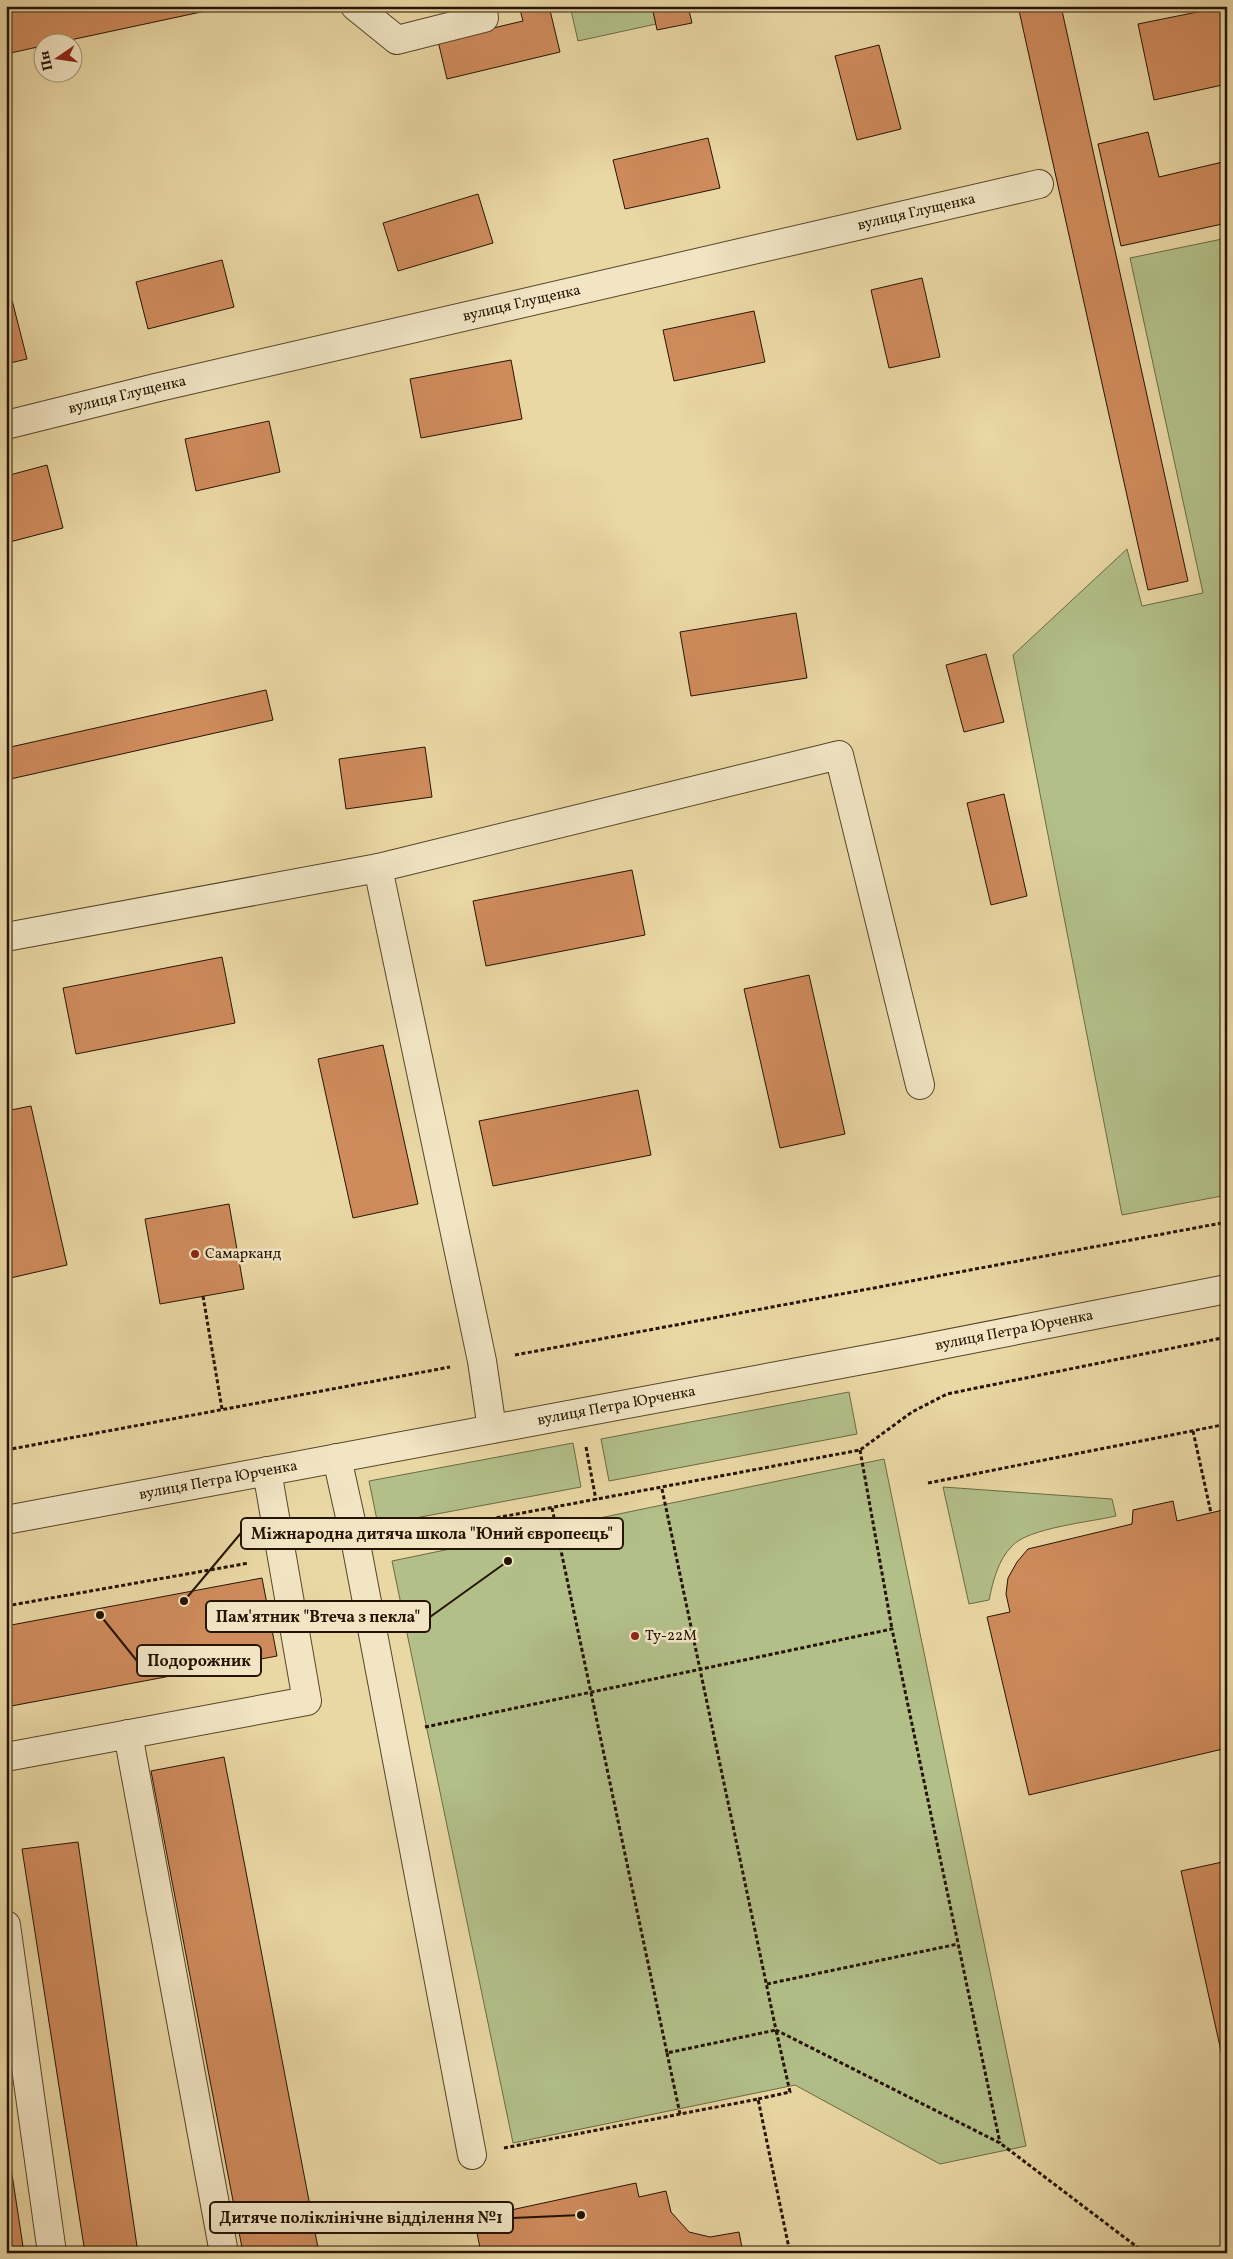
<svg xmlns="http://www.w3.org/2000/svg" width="1233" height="2259" font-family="Vollkorn,serif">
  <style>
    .green { fill: #b2bf89; stroke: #6c6a44 }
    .building { fill: #cf8b5c; stroke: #261400 }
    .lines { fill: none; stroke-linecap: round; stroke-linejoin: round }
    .minor-casing { stroke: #574529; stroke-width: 30 }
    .path { stroke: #261400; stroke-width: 3; stroke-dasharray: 4 2.5; stroke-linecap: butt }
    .minor { stroke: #f1e5c4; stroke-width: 28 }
    .poi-dot { fill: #8f2418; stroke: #f1e5c4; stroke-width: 2 }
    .labels { text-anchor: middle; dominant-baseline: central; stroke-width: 5; stroke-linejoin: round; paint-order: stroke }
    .street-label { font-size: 15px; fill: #261400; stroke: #f1e5c4 }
    .poi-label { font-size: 15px; fill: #261400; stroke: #f1e5c4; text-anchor: start }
    .leader { fill: none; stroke: #261400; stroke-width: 2 }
    .callout-dot { fill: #261400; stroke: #f1e5c4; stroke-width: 2 }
    .callout { fill: #f1e5c4; stroke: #261400; stroke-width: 2 }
    .callout-label { font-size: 16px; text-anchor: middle; font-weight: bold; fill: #261400 }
  </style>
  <rect width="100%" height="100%" fill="#e9d7a4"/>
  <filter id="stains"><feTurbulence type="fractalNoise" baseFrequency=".004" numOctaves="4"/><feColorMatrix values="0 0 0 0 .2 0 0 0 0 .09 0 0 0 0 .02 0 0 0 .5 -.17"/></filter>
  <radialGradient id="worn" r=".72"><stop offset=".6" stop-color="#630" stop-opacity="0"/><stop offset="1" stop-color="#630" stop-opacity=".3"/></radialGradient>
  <path class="green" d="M570 6H652L656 24 578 41Z
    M1227 238V1195L1122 1215 1013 655 1127 549 1142 606 1203 593 1130 258Z
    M849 1392 857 1434 609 1481 601 1439Z
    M573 1443 581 1487 378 1525 369 1481Z
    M884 1459 1026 2146 940 2164 795 2085 513 2143 392 1561Z
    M943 1487 1112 1499 1116 1516C1090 1522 1028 1528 1012 1546 998 1560 993 1581 989 1600L969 1604Z"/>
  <path class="building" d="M6 6H229L61 42H42V46L6 54Z
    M519 6H549L560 52 447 79 438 41 523 21Z
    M652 6H688L692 23 657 30Z
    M1018 6H1061L1188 581 1148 590Z
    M1227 6V84L1154 100 1138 24Z
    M879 45 901 129 857 140 835 56Z
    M1148 132 1159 177 1227 161V223L1121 246 1098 144Z
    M708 138 720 188 625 209 613 160Z
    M478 194 493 243 398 271 383 223Z
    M222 260 234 307 148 329 136 282Z
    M922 278 940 357 889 368 871 290Z
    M12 300 27 359 6 364V302Z
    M754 311 765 362 674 381 663 330Z
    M511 360 522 419 421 438 410 379Z
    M269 421 280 472 196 491 185 439Z
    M47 465 63 528 6 543V476Z
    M796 613 807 678 691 696 680 632Z
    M986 654 1004 722 964 732 946 665Z
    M266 690 273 720 6 780V748Z
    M425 747 432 797 346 809 339 759Z
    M1004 794 1027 896 991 905 967 803Z
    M632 870 645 935 486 966 473 901Z
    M222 957 235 1023 76 1054 63 988Z
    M809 975 845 1134 780 1148 744 989Z
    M383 1045 418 1204 353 1218 318 1059Z
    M638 1090 651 1155 493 1186 479 1121Z
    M31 1106 67 1265 6 1279V1111Z
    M229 1204 244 1289 160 1304 145 1219Z
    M1173 1501 1177 1521 1227 1509V1748L1029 1795 987 1617 1010 1612 1006 1594 1008 1578 1017 1562 1028 1549 1132 1524 1133 1510Z
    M262 1578 277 1656 6 1707V1626Z
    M224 1757 319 2253H243L208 2070 151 1771Z
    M78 1842 138 2253H85L22 1849Z
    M1227 1861V2078L1181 1871Z
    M6 2135 24 2253H6Z
    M636 2183 639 2197 666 2191 671 2212 689 2232 710 2237 739 2232 743 2253H481L474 2218Z"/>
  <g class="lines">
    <defs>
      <g id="minor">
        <path d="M355 6 397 40 484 18 482 6"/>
        <path id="s1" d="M6 425 155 388 1039 184"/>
        <path d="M378 868 839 755 920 1085"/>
        <path d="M6 937 378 868 482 1361 492 1429"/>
        <path d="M337 1458 356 1544 472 2155"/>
        <path id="s2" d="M6 1520 900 1353 1227 1289"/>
        <path d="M128 1734 224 2253"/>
        <path d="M6 1757 307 1701 267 1471"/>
        <path d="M6 1925 52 2253"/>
      </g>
    </defs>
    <use href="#minor" class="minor-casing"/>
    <path class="path" d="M203 1296 222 1409
      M515 1355 1227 1222
      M1193 1431 1211 1513
      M586 1447 596 1500
      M6 1450 450 1367
      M860 1450 892 1629
      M928 1483 1227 1424
      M662 1489 776 2030 1000 2143 1145 2253
      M552 1508 667 2053 776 2030 790 2092 758 2099
      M388 1538 860 1450 912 1412 947 1394 1227 1337
      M6 1606 249 1563
      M425 1727 892 1629 1000 2143
      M767 1984 958 1944
      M667 2053 680 2114
      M504 2148 758 2099 790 2253"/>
    <use href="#minor" class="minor"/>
  </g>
  <g class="poi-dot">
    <circle cx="195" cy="1254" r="5"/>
    <circle cx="635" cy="1636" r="5"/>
  </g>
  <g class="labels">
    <g class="street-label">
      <text stroke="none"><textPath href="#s1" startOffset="935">вулиця Глущенка</textPath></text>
      <text stroke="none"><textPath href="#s1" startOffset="530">вулиця Глущенка</textPath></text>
      <text stroke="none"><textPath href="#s1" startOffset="125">вулиця Глущенка</textPath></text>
      <text stroke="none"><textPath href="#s2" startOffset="1026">вулиця Петра Юрченка</textPath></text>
      <text stroke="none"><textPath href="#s2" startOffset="621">вулиця Петра Юрченка</textPath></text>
      <text stroke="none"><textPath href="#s2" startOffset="216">вулиця Петра Юрченка</textPath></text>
    </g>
    <g class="poi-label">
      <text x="205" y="1254">Самарканд</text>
      <text x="645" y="1636">Ту-22М</text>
    </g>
  </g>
  <path class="leader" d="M184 1601L241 1533M508 1561L430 1617M100 1615L137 1661M581 2215L513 2218"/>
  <g class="callout-dot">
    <circle cx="184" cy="1601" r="5"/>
    <circle cx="508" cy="1561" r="5"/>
    <circle cx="100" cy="1615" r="5"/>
    <circle cx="581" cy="2215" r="5"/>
  </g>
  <g class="callout">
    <rect x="241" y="1518" width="382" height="31" rx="5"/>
    <rect x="206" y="1601" width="224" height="31" rx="5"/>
    <rect x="137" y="1645" width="124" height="31" rx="5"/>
    <rect x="210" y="2202" width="303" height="31" rx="5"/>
  </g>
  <g class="callout-label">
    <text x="432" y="1539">Міжнародна дитяча школа "Юний європеєць"</text>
    <text x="318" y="1622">Пам'ятник "Втеча з пекла"</text>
    <text x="199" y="1666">Подорожник</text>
    <text x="361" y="2223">Дитяче поліклінічне відділення №1</text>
  </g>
  <rect width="1233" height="2259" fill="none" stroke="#e9d7a4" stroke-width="25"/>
  <rect x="8" y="8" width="1218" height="2244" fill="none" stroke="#261400" stroke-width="2.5"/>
  <rect x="12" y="12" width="1208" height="2234" fill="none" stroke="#261400"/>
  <g transform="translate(58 58) rotate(257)"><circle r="24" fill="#f1e5c4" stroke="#a09176"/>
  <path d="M0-4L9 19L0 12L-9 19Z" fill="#8f2418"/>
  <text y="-8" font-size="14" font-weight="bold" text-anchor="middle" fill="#261400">Пн</text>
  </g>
  <rect width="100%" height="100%" filter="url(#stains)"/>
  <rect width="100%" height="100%" fill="url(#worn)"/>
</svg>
